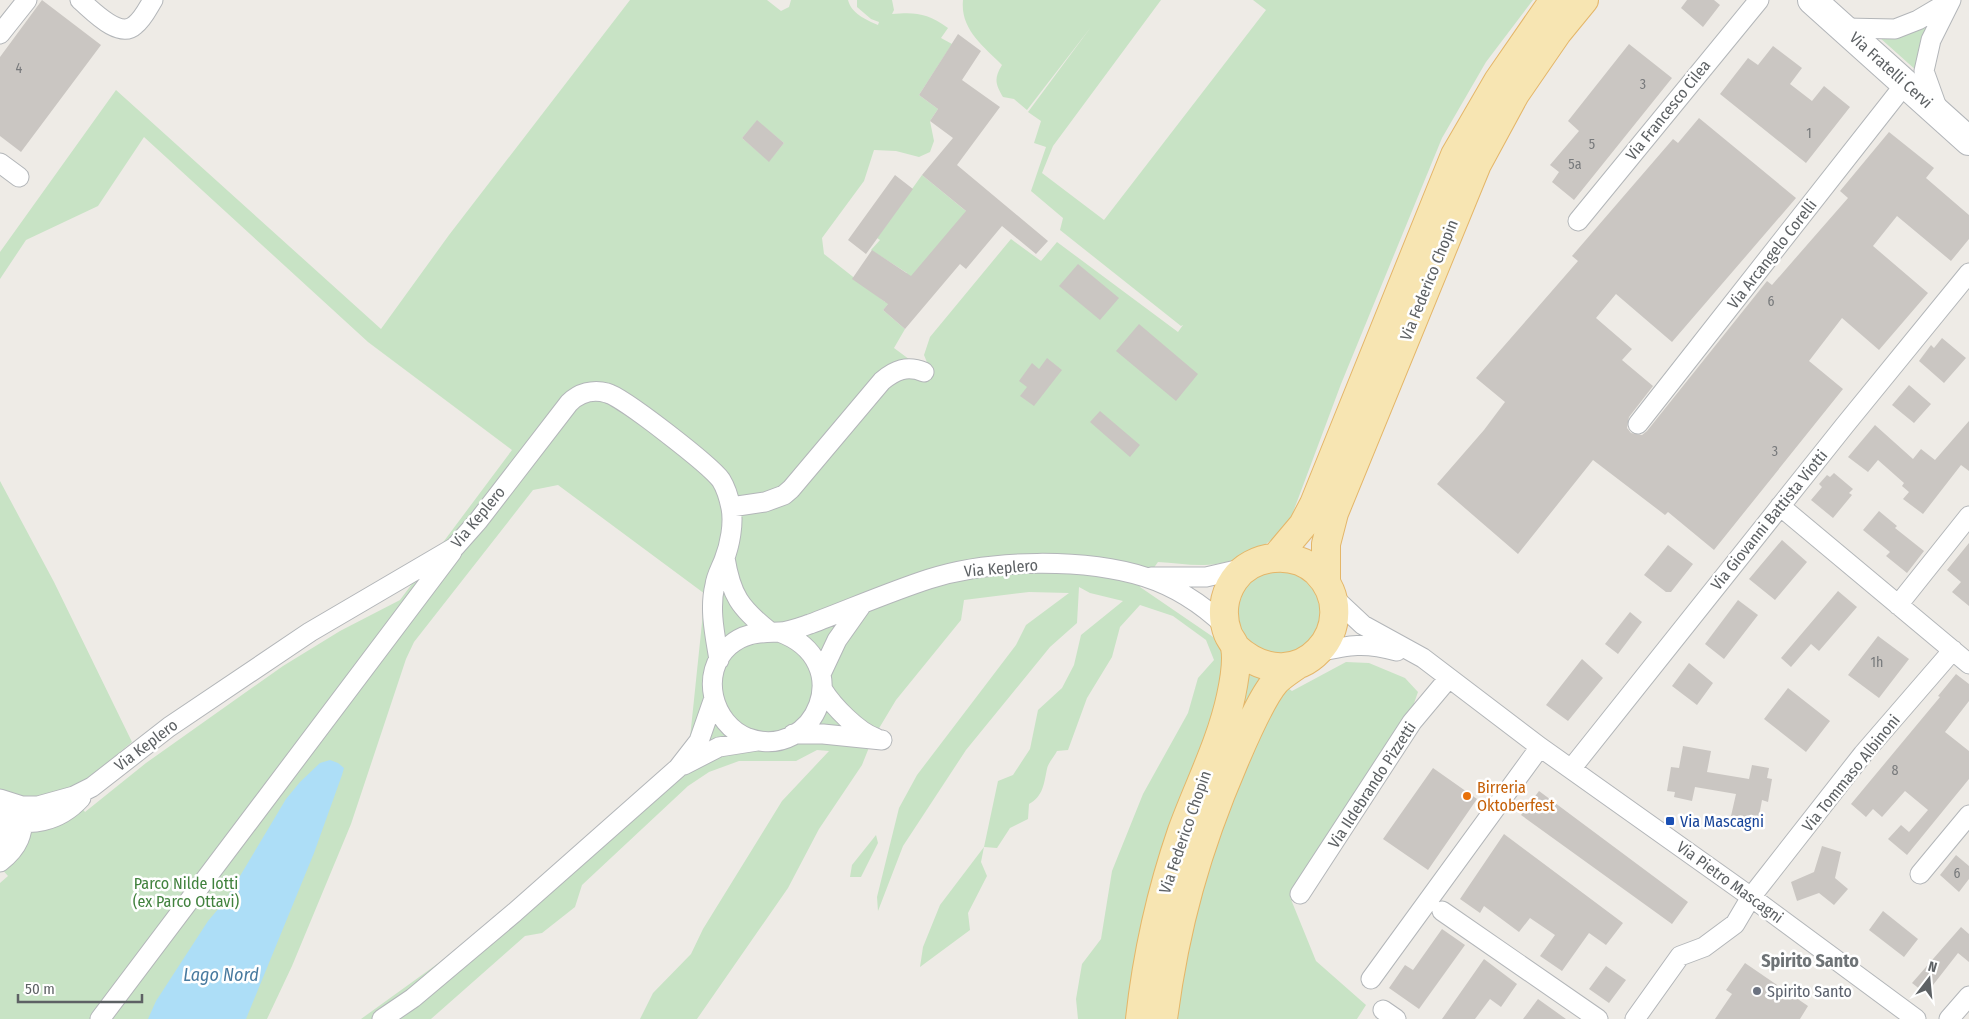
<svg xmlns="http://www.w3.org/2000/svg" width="1969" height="1019" font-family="'Fira Sans Condensed',sans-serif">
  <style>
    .green { fill: #c8e3c5; fill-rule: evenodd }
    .water { fill: #addef7 }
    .building { fill: #cac6c2 }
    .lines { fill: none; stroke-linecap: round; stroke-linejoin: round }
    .street-casing { stroke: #b3b6b9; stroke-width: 21 }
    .secondary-casing { stroke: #b2b5b9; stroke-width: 30 }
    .primary-casing { stroke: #e4b669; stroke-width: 30 }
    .street { stroke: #fff; stroke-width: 19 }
    .secondary { stroke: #fff; stroke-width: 28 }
    .primary { stroke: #f7e5b2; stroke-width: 28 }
    .food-dot { fill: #e8710a; stroke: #fff; stroke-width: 2 }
    .transit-dot { fill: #1a4fb4; stroke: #fff; stroke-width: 2 }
    .worship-dot { fill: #6b7280; stroke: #fff; stroke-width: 2 }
    .labels { text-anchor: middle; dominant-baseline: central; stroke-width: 5; stroke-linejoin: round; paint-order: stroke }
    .number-label { font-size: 14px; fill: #787a7c }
    .street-label { font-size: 16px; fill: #5d6164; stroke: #fff }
    .food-label { font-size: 16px; fill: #c56008; stroke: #fff; text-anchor: start }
    .transit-label { font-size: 16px; fill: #164399; stroke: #fff; text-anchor: start }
    .park-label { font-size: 16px; fill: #41823e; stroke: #fff }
    .worship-label { font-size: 16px; fill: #5b616d; stroke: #fff; text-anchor: start }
    .neighbourhood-label { font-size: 18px; font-weight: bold; fill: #6e7376; stroke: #fff }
    .water-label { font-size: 18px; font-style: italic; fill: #487a9f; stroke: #fff }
  </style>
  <rect width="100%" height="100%" fill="#eeebe6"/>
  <path class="green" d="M630 0H767L781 11 789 7 791 0H848C851 13 866 20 878 25L879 22 871 19 857 7V0H892L894 10 892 14C916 12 927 13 948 28L941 38 952 44 919 95 938 109 930 121 934 141 930 152 919 157 896 151 874 150 864 181 822 238 824 254 885 302 907 273 871 250 880 240 877 238 922 175 967 212 883 310 905 329 894 348 933 377 924 355 930 337 1011 239 1041 261 1057 242 1178 332 1183 325 1181 326 1060 230 1063 218 1031 191 1046 147 1034 143 1041 121 1028 112 1091 27 1027 110 1014 99 1003 97C995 84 994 78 1002 65 983 46 960 29 963 0H1161L1053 146 1042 173 1104 220 1266 10 1253 0H1533L1486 62 1442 138 1341 384 1289 523C1273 543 1243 561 1216 564 1198 567 1177 563 1158 562L1140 587 1292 691 1346 662 1369 663 1405 678 1418 692 1410 715 1290 897 1316 961 1366 1005 1357 1019H1078L1076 999 1082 964 1101 939 1112 871 1143 794 1188 713 1198 678 1214 660 1206 640 1173 616 1140 605 1120 627 1112 657 1087 698 1068 750 1057 751C1054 757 1048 763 1047 769 1044 783 1043 797 1029 804L1028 819 1010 828 997 848 984 847 981 862 987 876 968 913 970 930 920 967 923 947 940 905 984 847 998 781 1013 775 1030 749 1038 710 1062 688 1074 665 1081 635 1123 601 1090 593 1079 587 1077 623 1050 647 966 750 903 846 878 911 877 897 899 808 917 775 1016 645 1026 625 1069 593 1029 592 964 600 961 620 896 700 872 740 862 765 819 829 788 888 697 1019H640L653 993 691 954 703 929 782 801 829 751 817 750 796 761H739L709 772 688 786 582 885 575 907 542 933 525 936 431 1019H361L440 962 544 877 674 762 690 738 705 594 558 485 533 490 414 642 406 659 351 824 292 966 267 1019H0V883L8 876 0 867V481L54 582 132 742 84 782 68 791 85 812 146 763 283 666 340 631 400 600 512 450 368 342 144 137 98 206 26 240 0 279V252L116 90 381 329 449 235ZM757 121 784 143 769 161 742 138Z
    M1951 0 1927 80 1870 29Z
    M1236 613a42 42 0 1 1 84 0a42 42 0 1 1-84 0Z
    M876 835 878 843 861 877H850L852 865Z"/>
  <path class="water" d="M330 760 338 763 344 768 342 775 314 853 246 1019H148L156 1001 208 921 225 901 286 799 300 782 320 763Z"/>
  <path class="building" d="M42 0 101 45 21 152 0 136V57Z
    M1687 0H1714L1720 5 1703 27 1681 8Z
    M958 34 981 51 962 80 1000 107 957 165 1048 241 1036 254 1002 226 966 269 960 264 905 329 883 310 888 304 852 279 872 250 911 276 966 211 922 175 953 138 930 121 938 109 919 95Z
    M1629 44 1672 78 1574 200 1552 182 1559 172 1550 165 1579 131 1568 121Z
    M1773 46 1802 68 1790 84 1812 101 1824 86 1850 107 1806 163 1720 94 1748 58 1758 65Z
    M1699 118 1796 198 1672 342 1616 294 1596 318 1632 349 1622 360 1653 386 1629 417 1627 428 1631 433 1642 435 1647 431 1767 281 1772 285 1848 198 1840 191 1889 132 1934 168 1926 178 1969 215V239L1951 261 1897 216 1873 246 1928 293 1879 350 1842 318 1809 361 1843 389 1714 550 1668 512 1665 515 1593 460 1518 554 1437 484 1484 430 1505 402 1476 378 1578 261 1572 256 1673 139 1678 143Z
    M757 120 784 143 769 162 742 138Z
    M895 175 913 189 866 254 848 240Z
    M1078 264 1119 298 1100 320 1059 286Z
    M1139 324 1198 374 1176 401 1116 351Z
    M1942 338 1966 358 1944 383 1919 361 1931 345 1934 348Z
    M1047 358 1062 370 1034 406 1020 396 1027 387 1019 381 1032 363 1039 369Z
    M1909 385 1931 404 1914 423 1892 405Z
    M1100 411 1140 445 1130 457 1090 422Z
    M1969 421V471L1961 465 1923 514 1903 499 1909 492 1902 486 1904 483 1878 460 1868 472 1848 457 1875 425 1913 459 1921 449 1935 460Z
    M1834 473 1853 489 1849 493 1852 495 1833 518 1811 500 1822 487 1819 484 1827 475 1830 477Z
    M1879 511 1897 526 1895 528 1924 551 1907 573 1886 556 1890 552 1863 530Z
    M1782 540 1807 562 1775 600 1749 579Z
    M1969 543V606L1952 592 1961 582 1947 570Z
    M1668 545 1693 564 1671 592H1666L1644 575Z
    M1838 591 1857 607 1819 651 1811 644 1791 667 1781 658Z
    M1738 600 1758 615 1724 659 1705 644Z
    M1630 612 1642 622 1618 654 1605 644Z
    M1878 636 1909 659 1879 698 1848 675Z
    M1582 659 1603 678 1568 721 1546 705Z
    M1689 663 1713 683 1697 705 1672 686Z
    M1956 674 1969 684V701L1945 732 1969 751V779L1907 855 1888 839 1901 825 1909 832 1928 810 1905 791 1882 817 1873 809 1866 817 1851 804 1940 697 1938 696Z
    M1788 688 1830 721 1806 752 1764 719Z
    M1683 746 1711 751 1707 772 1749 779 1752 765 1769 768 1767 778 1772 779 1768 802 1762 800 1758 821 1731 816 1736 794 1695 787 1692 801 1674 797 1675 792 1667 791 1671 767 1679 768Z
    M1433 768 1477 799 1428 870 1383 839Z
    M1539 791 1688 902 1672 924 1521 815Z
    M1504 834 1623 923 1606 945 1589 933 1562 971 1540 956 1555 935 1530 918 1519 932 1484 906 1480 913 1460 899Z
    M1822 846 1841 852 1835 878 1848 889 1834 905 1819 893 1797 901 1791 882 1814 872Z
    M1956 855 1969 866V879L1959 892 1940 875Z
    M1883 911 1918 939 1904 957 1869 930Z
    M1961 927 1969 934V962L1958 953 1926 994 1912 983Z
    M1442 929 1465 945 1419 1009 1389 988 1405 965 1413 970Z
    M1484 959 1517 984 1501 1007 1490 999 1475 1019H1442Z
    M1745 963 1808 1006 1800 1019H1715L1732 994 1726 990Z
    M1606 966 1626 980 1609 1003 1589 989Z
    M1538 999 1566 1019H1523Z"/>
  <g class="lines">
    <defs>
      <path id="street" d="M80 0C92 10 119 40 135 25 143 19 148 8 153 0
        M1845 28 1895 29 1918 20 1950 1
        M0 34 27 0
        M1938 110 1924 71 1931 40 1951 0
        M0 163 19 177
        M1578 221 1759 0
        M1638 424 1905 84
        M1780 506 1969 664
        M731 507 765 502 784 495 791 489 882 381C895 370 907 365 924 372
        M725 558C731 595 740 608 769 631
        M1151 577H1206L1245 568
        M1332 596 1363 625 1423 658 1540 747 1751 897 1916 1019
        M1898 605 1969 516
        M779 632C859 661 815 762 748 738 712 724 699 673 729 646 745 632 759 633 779 632 788 632 801 627 810 624 850 609 889 592 929 579 991 559 1084 558 1145 577 1176 587 1202 604 1225 626
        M1317 652C1350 645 1364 642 1397 651
        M821 674 837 640 861 606
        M823 690C833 706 858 732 876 738
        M793 734H823L882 740
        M684 765 719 747 757 741
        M1571 769 1845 425 1969 273
        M0 799 22 806H38L74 796 92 787 169 727 310 632 455 547 478 521 569 403C579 393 593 389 607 393 623 397 710 465 721 480 726 488 729 498 731 508 734 523 730 545 724 560 721 568 716 576 715 585 709 609 715 635 719 660
        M0 815C28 830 60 821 81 798
        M0 861C8 840 0 827 17 810
        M0 862C18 848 25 833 22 810
        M1920 874 1969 815
        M1300 894 1412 722 1448 679
        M1442 911 1598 1019
        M1371 979 1540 747
        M1383 1010 1396 1019
        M100 1019 452 552
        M382 1019 413 998 515 912 678 768 699 741 714 698
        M1635 1019 1680 956 1704 947 1735 924 1751 897 1863 754 1953 650
        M1949 1019 1969 996"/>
      <path id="secondary" d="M1812 0 1969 141"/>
      <path id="primary" d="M1276 557 1303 525 1314 504 1455 155 1498 81 1554 0
        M1326 583V544L1334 513 1477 164 1515 94 1557 33 1584 0
        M1140 1019C1147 955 1161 892 1182 831 1198 787 1221 743 1231 696 1234 682 1238 662 1235 647 1234 643 1230 639 1228 634 1221 616 1223 596 1234 580 1252 554 1294 550 1317 572 1367 622 1299 706 1235 647
        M1163 1019C1175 926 1197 848 1234 762 1243 741 1261 698 1276 681 1282 675 1290 670 1297 665"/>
    </defs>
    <use href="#street" class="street-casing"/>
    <use href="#secondary" class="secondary-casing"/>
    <use href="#primary" class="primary-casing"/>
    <use href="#street" class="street"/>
    <use href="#secondary" class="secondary"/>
    <use href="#primary" class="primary"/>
  </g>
  <circle class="food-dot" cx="1467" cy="796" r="5"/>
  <rect class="transit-dot" x="1665" y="816" width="10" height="10" rx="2.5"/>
  <circle class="worship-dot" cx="1757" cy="991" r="5"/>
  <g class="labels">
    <g class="number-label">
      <text x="19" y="68">4</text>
      <text x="1643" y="84">3</text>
      <text x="1809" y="133">1</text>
      <text x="1592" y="144">5</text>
      <text x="1575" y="164">5a</text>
      <text x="1771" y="301">6</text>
      <text x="1775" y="451">3</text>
      <text x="1877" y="662">1h</text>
      <text x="1895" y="770">8</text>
      <text x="1957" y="873">6</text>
    </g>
    <g class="street-label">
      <text transform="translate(1891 70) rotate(42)">Via Fratelli Cervi</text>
      <text transform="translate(1668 110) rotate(-51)">Via Francesco Cilea</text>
      <text transform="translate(1772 254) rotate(-52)">Via Arcangelo Corelli</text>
      <text transform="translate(1429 280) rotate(-68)">Via Federico Chopin</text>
      <text transform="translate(478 517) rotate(-50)">Via Keplero</text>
      <text transform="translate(1769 520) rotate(-51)">Via Giovanni Battista Viotti</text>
      <text transform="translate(1001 568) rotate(-5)">Via Keplero</text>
      <text transform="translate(146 745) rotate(-37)">Via Keplero</text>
      <text transform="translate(1851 773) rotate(-51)">Via Tommaso Albinoni</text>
      <text transform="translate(1372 785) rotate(-57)">Via Ildebrando Pizzetti</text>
      <text transform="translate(1185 832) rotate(-71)">Via Federico Chopin</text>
      <text transform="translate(1730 882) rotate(36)">Via Pietro Mascagni</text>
    </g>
    <g class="food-label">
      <text x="1477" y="787">Birreria<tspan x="1477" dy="18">Oktoberfest</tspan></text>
    </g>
    <g class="transit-label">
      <text x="1680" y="821">Via Mascagni</text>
    </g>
    <g class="park-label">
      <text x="186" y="883">Parco Nilde Iotti<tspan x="186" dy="18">(ex Parco Ottavi)</tspan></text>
    </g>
    <g class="worship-label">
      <text x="1767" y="991">Spirito Santo</text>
    </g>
    <g class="neighbourhood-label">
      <text x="1810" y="961">Spirito Santo</text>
    </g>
    <g class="water-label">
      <text x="221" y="975">Lago Nord</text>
    </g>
  </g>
  <g transform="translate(1929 979) rotate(16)" stroke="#ffffff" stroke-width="4" paint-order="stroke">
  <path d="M0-4L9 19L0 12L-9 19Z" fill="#5d6164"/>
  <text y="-8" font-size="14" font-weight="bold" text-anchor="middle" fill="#5d6164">N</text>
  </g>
  <path d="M18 994v8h124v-8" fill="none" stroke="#5d6164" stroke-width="2.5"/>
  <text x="25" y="994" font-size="15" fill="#5d6164" stroke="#ffffff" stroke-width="4" paint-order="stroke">50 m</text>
</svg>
